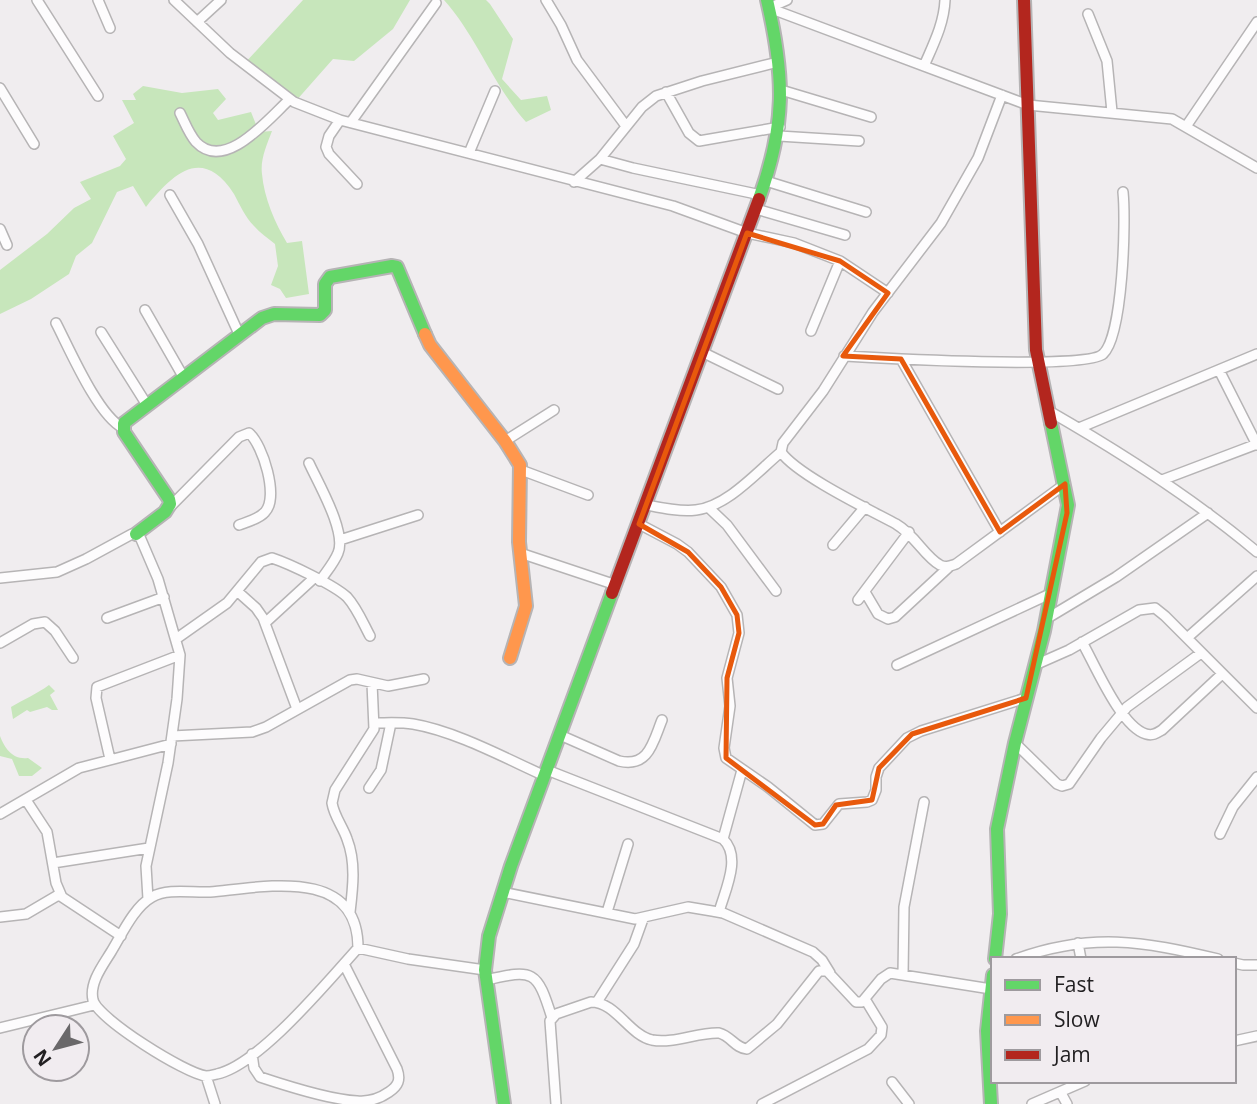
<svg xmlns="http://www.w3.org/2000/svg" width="1257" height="1104" font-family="'Open Sans',sans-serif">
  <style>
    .water { fill: #c7e6bb }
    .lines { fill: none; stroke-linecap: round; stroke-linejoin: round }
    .street-casing { stroke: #b6b4b5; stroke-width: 12 }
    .fast-casing { stroke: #b6b4b5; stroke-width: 16 }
    .slow-casing { stroke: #b6b4b5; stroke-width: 16 }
    .jam-casing { stroke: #b6b4b5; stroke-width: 16 }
    .street { stroke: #fdfcfd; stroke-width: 9 }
    .fast { stroke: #63d668; stroke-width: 12 }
    .slow { stroke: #ff974d; stroke-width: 12 }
    .jam { stroke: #b3261e; stroke-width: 12 }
    .marked { fill: none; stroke: #e8590c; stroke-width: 5; stroke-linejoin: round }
  </style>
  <rect width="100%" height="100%" fill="#f0edef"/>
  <path class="water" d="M303 0H410L393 29 354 61 333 59 295 102 244 64Z
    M444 0H486L490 4 513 39 502 79 521 100 547 96 551 110 526 122C493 85 477 37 444 0Z
    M143 86 182 93 218 89 226 99 213 113 218 120 251 112 259 132 272 131C267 144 260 160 262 174 264 198 275 223 287 243L302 241 309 294 286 298 280 289 271 285 278 266 275 244C268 238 260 233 254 226 245 217 240 205 234 194 202 145 173 174 146 207L133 186 117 192 92 243 76 256 69 274 31 299 0 314V270L47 234 74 208 91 199 80 182 120 166 126 159 113 136 134 123 122 100H136L133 94Z
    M49 685 55 691 50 695 58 710H52L47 707 30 712 27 710 13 719 11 707C24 699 37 694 49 685Z
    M0 736C5 749 13 760 28 758L42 768 32 776H19L12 759 0 756Z"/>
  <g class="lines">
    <defs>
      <path id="street" d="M37 0 98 96
        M98 0 110 28
        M174 0 230 53 294 102 340 120 673 206 747 233 794 243 840 261 888 293
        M546 0 561 25 577 60 626 126
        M769 8 1028 105 1172 119 1257 168
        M769 8 787 0
        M1088 14 1107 61 1112 112
        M197 22 221 0
        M924 66C933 45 944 24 945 0
        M0 88 34 144
        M781 90 871 117
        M666 92 689 133 699 141 780 127
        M1002 95 978 158 941 223 873 312 823 391 783 443 781 452C797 475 870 510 896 524 915 535 925 557 940 565 946 568 950 566 956 564L1065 484
        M180 113C185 123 189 134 196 142 225 173 269 118 290 99
        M340 120 329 136 326 147 329 154 357 184
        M351 122 436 3
        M1187 125 1257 22
        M779 136 859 141
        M469 153 495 91
        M600 159 633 168 761 195
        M766 181 866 212
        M574 182 600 159 642 107 656 96 702 81 778 62
        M170 195 198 244 239 334
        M756 209 845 235
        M0 229 7 245
        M145 310 184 378
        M56 323C69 348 98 416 123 428
        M811 331 840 261
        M101 332 147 405
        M702 352 778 389
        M844 356C879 358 1086 370 1103 354 1123 336 1126 221 1123 192
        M901 359 1000 532
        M1219 370 1257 445
        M1049 411C1122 453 1193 498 1257 552
        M1079 428 1257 354
        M505 441 554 410
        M309 463C318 483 347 532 338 553 334 563 326 572 320 581
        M521 470 588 495
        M1162 480 1257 444
        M647 505C662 508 680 512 696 510 728 506 757 472 781 452
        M708 507 727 525 776 591
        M168 509 239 437 249 433C263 445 279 497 265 512 259 519 247 522 239 525
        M639 524 677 544 688 552 721 587 737 615 739 633 727 678 730 706 724 748 726 758 768 787 815 825 823 824 839 804 867 802 872 800 876 790V777L879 768 907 738 921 731 1026 698
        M340 540 418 515
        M833 545 865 507
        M520 553 616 585
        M0 578 57 572 86 559 132 534 140 537 158 579 180 655 177 699 168 763 146 866 148 899
        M237 591 256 608 263 618 297 709
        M865 592 878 614 888 619 895 617 950 566
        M858 600 909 532
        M107 618 164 597
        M1046 619 1116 577 1208 513
        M265 623 314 578
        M1187 638 1257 576
        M176 639 227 603 261 562 272 558C290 564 334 585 347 597 357 608 363 623 370 636
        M1082 642C1095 665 1121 727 1146 734 1153 736 1157 733 1162 730L1222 674
        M0 643 33 624 45 622 55 631 73 658
        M897 665 1052 593
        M1035 665 1069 650 1139 610 1155 608 1165 616 1257 708
        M375 723C387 723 400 722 413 724 455 731 505 758 545 776
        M560 735 619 761C649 768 653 742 662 720
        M172 736 252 732 266 727 350 680 357 679 388 686 424 679
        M1015 743 1057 784 1062 786 1069 784 1101 738 1127 707 1201 653
        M110 759 96 698 97 687 180 655
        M547 770 723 839C742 857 725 890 719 912
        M369 788 381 770 391 723
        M26 800 47 832 56 883 62 897 121 936
        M0 814 79 768 171 744
        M1220 834 1233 807 1257 777
        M723 839 742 770
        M53 863 149 848
        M502 892 635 919 688 907 712 911 723 913 813 952 822 960 830 973
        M350 912C353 887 356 862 347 839 343 827 334 816 332 803L335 790 374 729 372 683
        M607 912 628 844
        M0 917 26 914 60 894
        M1078 943 1081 959
        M358 948C358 866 264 887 210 892 192 893 168 888 152 897 134 907 122 934 111 952 103 965 89 983 93 1000 98 1019 186 1074 206 1076 210 1076 213 1075 217 1074 259 1065 328 981 358 948L408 959 485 970
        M1016 959C1091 932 1143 941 1218 959
        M1234 963 1243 965H1257
        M903 975 904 907 924 802
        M486 980C534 969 537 970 552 1018
        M597 1002 634 944 643 919
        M0 1028 94 1005
        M1234 1041 1257 1036
        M252 1054 254 1068 260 1077C284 1085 333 1100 357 1101 368 1102 379 1099 389 1092 398 1086 401 1080 397 1069L344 964
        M206 1076 215 1104
        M892 1082 909 1104
        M1061 1093 1067 1104
        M556 1104 550 1021 556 1014 591 1002C616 1002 629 1035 652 1040 674 1044 698 1032 719 1033 731 1036 735 1048 747 1049L777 1024 819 971H827L856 1002H862L881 979 890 973 991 989
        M762 1104 868 1049 881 1035 882 1027 865 999
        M1032 1104 1085 1081"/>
      <path id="fast" d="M759 199C786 124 785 77 767 0
        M136 534 165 512 170 504 169 499 124 432V423L262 318 274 314 320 315 325 310V284L330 277 392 266 397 267 425 334
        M995 959 1000 914 997 829 1015 743 1044 631 1068 505 1051 423
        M504 1104 485 970 489 936 511 866 612 593
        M991 1104 987 1031 993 975"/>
      <path id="slow" d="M425 334 430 345 505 441 520 465 519 542 526 606 510 658"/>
      <path id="jam" d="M1024 0 1036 350 1051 423
        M612 593 759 199"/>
    </defs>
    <use href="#street" class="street-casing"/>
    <use href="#fast" class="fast-casing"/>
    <use href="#slow" class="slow-casing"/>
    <use href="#jam" class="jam-casing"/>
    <use href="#street" class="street"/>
    <use href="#fast" class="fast"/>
    <use href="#slow" class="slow"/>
    <use href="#jam" class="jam"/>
  </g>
  <path class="marked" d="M747 233 840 261 888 293 843 356 901 359 1000 532 1065 484 1067 513 1026 698 912 734 879 768 872 800 836 805 823 824 815 825 726 758 727 678 739 633 737 615 721 587 688 552 639 524Z"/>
  <rect x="991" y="957" width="245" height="126" fill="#f1ecf0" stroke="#9e9a9e" stroke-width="2"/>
  <rect x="1005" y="980" width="35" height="10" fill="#63d668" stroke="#9e9a9e" stroke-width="2"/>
  <text x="1054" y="992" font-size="21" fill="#222022">Fast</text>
  <rect x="1005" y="1015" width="35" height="10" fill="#ff974d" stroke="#9e9a9e" stroke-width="2"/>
  <text x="1054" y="1027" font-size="21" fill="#222022">Slow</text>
  <rect x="1005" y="1050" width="35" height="10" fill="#b3261e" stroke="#9e9a9e" stroke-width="2"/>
  <text x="1054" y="1062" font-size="21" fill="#222022">Jam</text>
  <g transform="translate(56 1048) rotate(234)"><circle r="33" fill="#f1ecf0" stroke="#9e9a9e" stroke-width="2"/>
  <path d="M0-5L12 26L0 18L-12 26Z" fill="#6a686a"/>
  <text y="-10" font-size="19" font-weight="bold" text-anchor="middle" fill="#222022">N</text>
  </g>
</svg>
